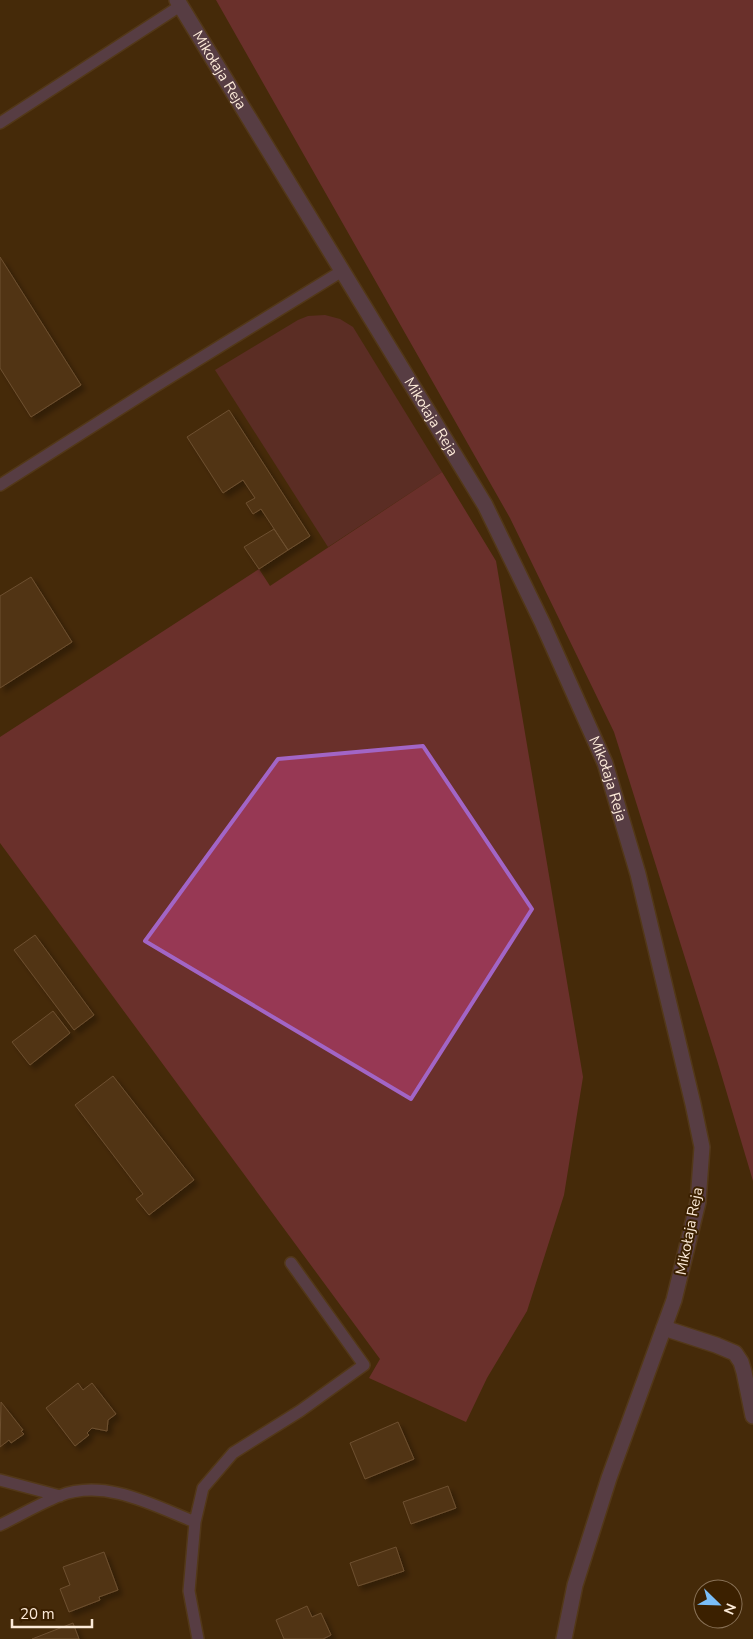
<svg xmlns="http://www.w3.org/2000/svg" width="753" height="1639" font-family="'Nunito Sans',sans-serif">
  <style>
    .green { fill: #763245 }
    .forest { fill: #973854 }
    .building { fill: #604224; stroke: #9e7d5d; filter: url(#shadow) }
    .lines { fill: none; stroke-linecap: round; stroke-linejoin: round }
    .service-casing { stroke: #63492b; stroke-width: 14 }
    .minor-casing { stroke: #63492b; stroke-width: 18 }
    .service { stroke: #6e5589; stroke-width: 11 }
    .minor { stroke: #6e5589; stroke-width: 15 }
    .marked { fill: none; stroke: #a265c6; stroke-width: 4; stroke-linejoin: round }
    .labels { text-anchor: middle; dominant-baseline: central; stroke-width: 4; stroke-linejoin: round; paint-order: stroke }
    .street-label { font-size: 15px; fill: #fcead8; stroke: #3b2000 }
  </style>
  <defs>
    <filter id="shadow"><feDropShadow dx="4.5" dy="4.5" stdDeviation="2.5" flood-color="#0009"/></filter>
  </defs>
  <rect width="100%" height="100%" fill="#462a0a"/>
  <path class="green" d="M325 315 340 319 353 327 442 472 328 547 215 370 298 320 308 316Z"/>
  <path class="forest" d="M216 0H753V1181L717 1060 614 732 510 518Z
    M442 472 496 561 583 1077 564 1195 527 1311 487 1378 466 1422 369 1378 380 1359 0 843V737L259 569 270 586Z"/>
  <path class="building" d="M0 257 81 385 31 417 0 368Z
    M229 410 310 536 288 550 261 509 253 514 246 503 255 498 243 480 223 493 187 437Z
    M274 529 288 550 259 569 244 547Z
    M31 577 72 642 0 688V596Z
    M35 935 94 1015 74 1030 14 950Z
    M53 1011 70 1033 30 1065 12 1042Z
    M113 1076 194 1180 149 1215 136 1199 143 1194 75 1105Z
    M78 1383 83 1390 92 1383 116 1414 108 1420 107 1431 92 1428 87 1433 89 1435 75 1446 46 1408Z
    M1 1402 23 1430 21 1431 24 1434 11 1443 9 1440 0 1447Z
    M398 1422 414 1459 365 1479 350 1443Z
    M448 1486 456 1508 411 1524 403 1502Z
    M396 1547 404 1571 358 1586 350 1563Z
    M104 1552 118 1590 99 1597 100 1600 69 1612 60 1589 70 1585 63 1567Z
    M307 1606 312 1617 321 1613 331 1635 323 1639H284L276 1620Z
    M73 1623 79 1639H32Z"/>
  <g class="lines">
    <defs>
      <path id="service" d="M0 123 180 6
        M0 485 154 387 342 271
        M0 1480 60 1496
        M0 1525C19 1516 39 1504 59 1496 105 1478 153 1505 195 1522
        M198 1639 189 1591 195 1522 203 1488 233 1453 300 1411 364 1365 291 1263"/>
      <g id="minor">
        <path id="s1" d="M177 0 485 505 542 622 605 763 638 874 693 1104 702 1147 698 1202 674 1300 609 1478 575 1585 564 1639"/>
        <path d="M664 1328 716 1345 735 1353 741 1362 744 1372 753 1416"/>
      </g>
    </defs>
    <use href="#service" class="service-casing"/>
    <use href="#minor" class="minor-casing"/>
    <use href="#service" class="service"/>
    <use href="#minor" class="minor"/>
  </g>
  <path d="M0 0H753V1639H0ZM423 746 532 909 411 1099 145 941 278 759Z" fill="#462a0a" fill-opacity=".55" fill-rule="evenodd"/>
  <path class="marked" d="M423 746 532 909 411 1099 145 941 278 759Z"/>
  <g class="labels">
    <g class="street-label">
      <text stroke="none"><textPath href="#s1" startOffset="82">Mikołaja Reja</textPath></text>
      <text stroke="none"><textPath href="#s1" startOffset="488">Mikołaja Reja</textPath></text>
      <text stroke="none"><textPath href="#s1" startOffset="892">Mikołaja Reja</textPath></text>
      <text transform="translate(689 1231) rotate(-79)">Mikołaja Reja</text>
    </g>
  </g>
  <g transform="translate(718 1604) rotate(113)"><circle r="24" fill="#3b2000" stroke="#887156"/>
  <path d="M0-4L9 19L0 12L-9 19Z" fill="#7abef8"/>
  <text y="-8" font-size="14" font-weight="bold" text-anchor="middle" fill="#fcead8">N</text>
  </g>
  <path d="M12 1619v8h80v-8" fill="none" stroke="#fcead8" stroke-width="2.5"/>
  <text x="20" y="1619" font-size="15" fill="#fcead8" stroke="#3b2000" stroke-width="4" paint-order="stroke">20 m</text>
</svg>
